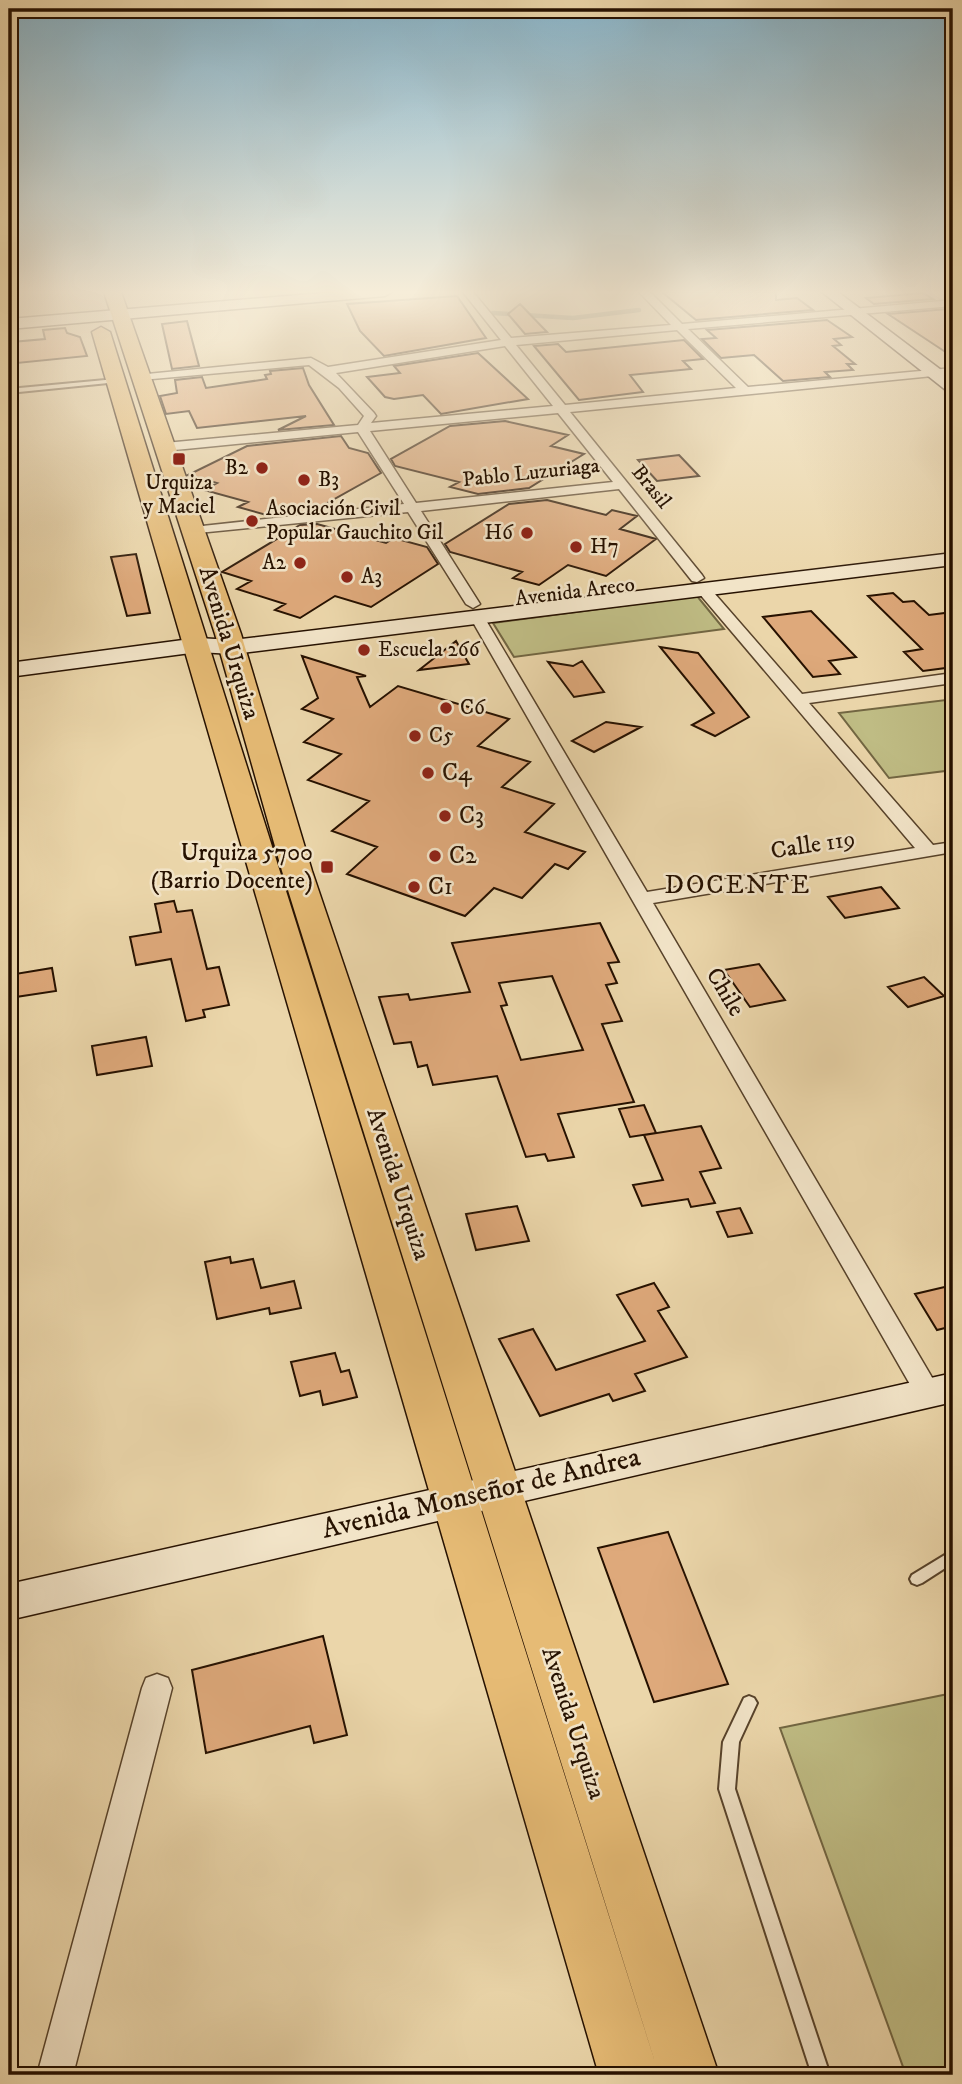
<svg xmlns="http://www.w3.org/2000/svg" width="962" height="2084" font-family="'IM FELL DW Pica',serif">
  <style>
    .green { fill: #bfbc84; stroke: #726642; stroke-width: 2 }
    .lines { fill: none; stroke-linecap: round; stroke-linejoin: round }
    .stream { stroke: #6b7663; stroke-width: 4.5 }
    .building { fill: #dea97b; stroke: #261100; stroke-width: 2; fill-rule: evenodd }
    .lane-casing { stroke: #57422a; stroke-width: 4 }
    .street-casing { stroke: #57422a; stroke-width: 3 }
    .secondary-casing { stroke: #261100; stroke-width: 3 }
    .primary-casing { stroke: #261100; stroke-width: 3 }
    .lane { fill: #f2e4c8; fill-rule: evenodd }
    .street { fill: #f2e4c8; fill-rule: evenodd }
    .secondary { fill: #f2e4c8; fill-rule: evenodd }
    .primary { fill: #e6bb75; fill-rule: evenodd }
    .poi-dot { fill: #8f2418; stroke: #f2e4c8; stroke-width: 2.5 }
    .labels { text-anchor: middle; dominant-baseline: central; stroke-width: 5; stroke-linejoin: round; paint-order: stroke }
    .far-poi-label { font-size: 21px; fill: #261100; stroke: #f2e4c8; text-anchor: start }
    .far-street-label { font-size: 21px; fill: #261100; stroke: #f2e4c8 }
    .street-label { font-size: 24px; fill: #261100; stroke: #f2e4c8 }
    .poi-label { font-size: 24px; fill: #261100; stroke: #f2e4c8; text-anchor: start }
    .neighbourhood-label { font-size: 26px; letter-spacing: 2px; fill: #261100; stroke: #f2e4c8 }
    .near-street-label { font-size: 28px; fill: #261100; stroke: #f2e4c8 }
  </style>
  <rect width="100%" height="100%" fill="#ebd6aa"/>
  <filter id="stains"><feTurbulence type="fractalNoise" baseFrequency=".00286" numOctaves="4"/><feColorMatrix values="0 0 0 0 .2 0 0 0 0 .09 0 0 0 0 .02 0 0 0 .5 -.17"/></filter>
  <radialGradient id="worn" r=".72"><stop offset=".6" stop-color="#630" stop-opacity="0"/><stop offset="1" stop-color="#630" stop-opacity=".3"/></radialGradient>
  <path class="green" d="M697 596 724 629 514 657 493 623Z
    M946 700 953 709V770L889 778 839 713Z
    M953 1693V2066L906 2075 780 1728Z"/>
  <g class="lines">
    <path class="stream" d="M493 313 573 318 639 310"/>
  </g>
  <path class="building" d="M662 292H776V300L797 298 813 310 696 320Z
    M923 293 933 299 874 304 866 298Z
    M457 296 486 338 384 356 360 331 347 304Z
    M520 304 547 332 525 334 508 314Z
    M948 309 953 312V357L888 314Z
    M827 320 852 337 834 339 841 345 833 346 855 364H847L853 370 825 372 830 377 783 381 754 355 721 358 702 339 716 338 707 330Z
    M187 321 199 366 172 369 162 324Z
    M65 328 67 333 80 337 87 356 17 363 12 342 45 339 43 330Z
    M684 340 703 359 683 361 691 369 630 375 643 392 579 400 534 346 558 344 566 352Z
    M478 353 528 399 441 414 423 395 394 399 385 397 367 377 400 373 394 366Z
    M303 368 309 385 334 425 278 430 306 416 197 428 189 411 166 414 160 396 177 393 175 380 202 377 206 388 267 379 265 375 271 374 270 371Z
    M505 421 568 435 551 446 584 454 529 488 478 494 450 487 459 482 395 466 391 459 450 426Z
    M341 436 349 448 368 453 381 473 313 511 270 516 238 507 248 502 204 490 217 483 188 475 247 446Z
    M679 455 699 476 657 481 638 460Z
    M547 500 606 515 612 510 637 516 620 529 656 539 606 576 568 565 539 585 513 578 522 572 450 552 445 544 509 504Z
    M317 524 386 543 394 538 427 547 438 564 371 607 335 596 300 618 275 610 285 604 237 589 251 581 222 572 300 525Z
    M136 554 150 613 127 616 111 557Z
    M893 593 903 602 914 601 929 615 953 612V667L923 671 904 652 922 649 868 596Z
    M811 611 856 657 829 661 840 674 813 677 763 617Z
    M456 641 469 664 419 670Z
    M660 647 698 653 749 717 715 736 692 725 714 713Z
    M302 656 366 676 357 677 370 707 398 686 509 719 478 746 530 762 502 787 554 804 525 832 585 852 568 869 555 864 522 898 494 888 465 916 347 874 377 847 332 831 369 801 308 780 341 754 304 742 333 719 302 709 318 698Z
    M582 661 604 692 574 697 548 662 573 666Z
    M606 722 641 727 594 752 572 741Z
    M881 887 899 908 845 918 828 897Z
    M174 901 177 912 192 910 207 969 219 967 229 1005 203 1010 205 1017 186 1021 171 959 136 965 130 937 161 932 155 904Z
    M600 923 619 962 608 963 617 983 606 985 622 1021 602 1024 634 1102 558 1114 574 1157 548 1161 545 1154 526 1157 497 1076 433 1085 427 1065 418 1067 411 1042 394 1044 379 997 408 994 410 1000 470 992 452 943ZM552 976 583 1050 521 1060 501 1006 507 1005 499 983Z
    M759 964 785 1000 750 1007 724 970Z
    M52 968 56 991 9 998V975Z
    M924 977 944 996 908 1007 888 987Z
    M146 1037 152 1066 97 1075 92 1046Z
    M644 1105 656 1133 630 1137 619 1109Z
    M701 1126 721 1168 700 1172 715 1203 691 1207 688 1199 642 1206 633 1185 663 1180 644 1135Z
    M517 1206 529 1241 476 1250 466 1214Z
    M740 1208 752 1233 728 1237 717 1212Z
    M230 1257 231 1263 253 1259 261 1288 294 1281 301 1308 270 1314 269 1308 217 1319 205 1262Z
    M654 1283 669 1307 658 1311 687 1357 635 1374 645 1391 613 1401 609 1394 540 1416 499 1339 533 1329 556 1370 645 1341 617 1295Z
    M953 1285V1326L937 1330 915 1294Z
    M335 1353 341 1372 349 1370 357 1397 323 1405 320 1391 300 1396 291 1362Z
    M668 1532 728 1684 654 1702 598 1548Z
    M323 1636 347 1735 314 1743 310 1726 206 1753 192 1670Z"/>
  <g class="lines">
    <defs>
      <path id="lane" d="M116 379 119 381 118 382 9 393V389Z
        M953 1550V1563L922 1583 917 1585 912 1583 910 1579 912 1575Z
        M749 1696 754 1698 757 1703 739 1742 735 1789 830 2075H812L719 1789 723 1742 744 1698Z"/>
      <path id="street" d="M463 292H473L511 338 671 325 639 292H650L682 324 953 300V306L688 329 748 387 953 368V374L570 412 702 575 704 578 697 582 692 581 619 489 421 511 480 604 473 608 466 604 408 512 188 534 186 531 193 527 404 504 358 432 165 451 159 447 165 443 358 425 364 416 339 388 309 365 141 380 135 377 137 375 311 358 328 367 501 340ZM677 330 736 388 565 405 516 345ZM505 346 553 406 371 423 376 416 374 413 336 373ZM558 413 613 482 416 503 370 431Z
        M703 585 708 586 802 694 953 673V683L809 703 933 845 953 842V852L653 903 937 1386 941 1393 937 1400 928 1403 919 1400 470 617 477 613 484 617 647 892 915 848 698 592V586Z
        M157 1674 168 1678 172 1688 73 2075H37L142 1688 146 1678Z"/>
      <path id="secondary" d="M336 292H392L385 296 9 329V319Z
        M822 292H838L953 379V392L947 391Z
        M953 553V565L233 654 198 652 9 677V663L198 638 233 640Z
        M953 1373V1402L9 1620V1584Z"/>
      <path id="primary" d="M104 292H121L241 634 312 871 719 2075H659L282 871 215 634Z
        M101 327 110 332 659 2075H599L92 332Z"/>
    </defs>
    <use href="#lane" class="lane-casing"/>
    <use href="#street" class="street-casing"/>
    <use href="#secondary" class="secondary-casing"/>
    <use href="#primary" class="primary-casing"/>
    <use href="#lane" class="lane"/>
    <use href="#street" class="street"/>
    <use href="#secondary" class="secondary"/>
    <use href="#primary" class="primary"/>
  </g>
  <linearGradient id="sky" x2="0" y2="1"><stop stop-color="#88b6cd"/><stop offset="0.5" stop-color="#f6edd9"/><stop offset="1" stop-color="#f6edd9" stop-opacity="0"/></linearGradient>
  <rect width="962" height="584" fill="url(#sky)"/>
  <g class="poi-dot">
    <rect x="172" y="452" width="14" height="14" rx="3.5"/>
    <circle cx="262" cy="468" r="7"/>
    <circle cx="304" cy="480" r="7"/>
    <circle cx="252" cy="521" r="7"/>
    <circle cx="527" cy="533" r="7"/>
    <circle cx="576" cy="547" r="7"/>
    <circle cx="300" cy="563" r="7"/>
    <circle cx="347" cy="577" r="7"/>
    <circle cx="364" cy="650" r="7"/>
    <circle cx="446" cy="708" r="7"/>
    <circle cx="415" cy="736" r="7"/>
    <circle cx="428" cy="773" r="7"/>
    <circle cx="445" cy="816" r="7"/>
    <circle cx="435" cy="856" r="7"/>
    <rect x="320" y="860" width="14" height="14" rx="3.5"/>
    <circle cx="414" cy="887" r="7"/>
  </g>
  <g class="labels">
    <g class="far-poi-label">
      <text x="248" y="468" text-anchor="end">B2</text>
      <text x="318" y="480">B3</text>
      <text x="179" y="483" text-anchor="middle">Urquiza<tspan x="179" dy="24">y Maciel</tspan></text>
      <text x="266" y="509">Asociación Civil<tspan x="266" dy="24">Popular Gauchito Gil</tspan></text>
      <text x="513" y="533" text-anchor="end">H6</text>
      <text x="590" y="547">H7</text>
      <text x="286" y="563" text-anchor="end">A2</text>
      <text x="361" y="577">A3</text>
      <text x="378" y="650">Escuela 266</text>
      <text x="460" y="708">C6</text>
      <text x="429" y="736">C5</text>
    </g>
    <g class="far-street-label">
      <text transform="translate(531 473) rotate(-6)">Pablo Luzuriaga</text>
      <text transform="translate(651 487) rotate(51)">Brasil</text>
      <text transform="translate(575 592) rotate(-7)">Avenida Areco</text>
    </g>
    <g class="street-label">
      <text transform="translate(229 643) rotate(73)">Avenida Urquiza</text>
      <text transform="translate(813 845) rotate(-9)">Calle 119</text>
      <text transform="translate(725 992) rotate(59)">Chile</text>
      <text transform="translate(398 1184) rotate(72)">Avenida Urquiza</text>
      <text transform="translate(573 1723) rotate(72)">Avenida Urquiza</text>
    </g>
    <g class="poi-label">
      <text x="442" y="773">C4</text>
      <text x="459" y="816">C3</text>
      <text x="313" y="853" text-anchor="end">Urquiza 5700<tspan x="313" dy="28">(Barrio Docente)</tspan></text>
      <text x="449" y="856">C2</text>
      <text x="428" y="887">C1</text>
    </g>
    <g class="neighbourhood-label">
      <text x="738" y="885">DOCENTE</text>
    </g>
    <g class="near-street-label">
      <text transform="translate(481 1493) rotate(-13)">Avenida Monseñor de Andrea</text>
    </g>
  </g>
  <rect width="962" height="2084" fill="none" stroke="#ebd6aa" stroke-width="35"/>
  <rect x="10" y="10" width="941" height="2063" fill="none" stroke="#261100" stroke-width="3.5"/>
  <rect x="18" y="18" width="927" height="2049" fill="none" stroke="#261100" stroke-width="2"/>
  <rect width="100%" height="100%" filter="url(#stains)"/>
  <rect width="100%" height="100%" fill="url(#worn)"/>
</svg>
